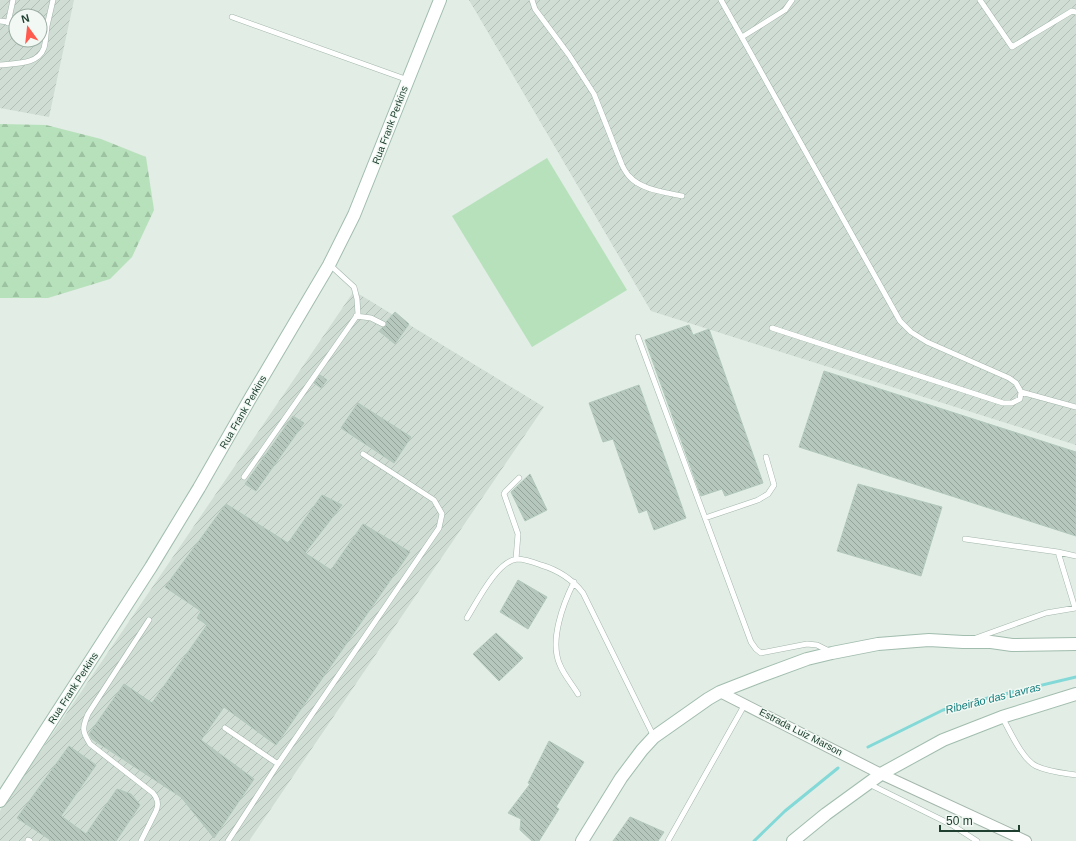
<svg xmlns="http://www.w3.org/2000/svg" width="1076" height="841" font-family="Arial,sans-serif">
  <style>
    .industrial { fill: url(#industrial-furrows); fill-rule: evenodd }
    .green { fill: #b7e1bb }
    .forest { fill: url(#forest-firs) }
    .lines { fill: none; stroke-linecap: round; stroke-linejoin: round }
    .stream { stroke: #82d9d7; stroke-width: 3 }
    .building { fill: url(#building-back-hatch); stroke: #b2c8bb }
    .lane-casing { stroke: #a3b6ab; stroke-width: 6 }
    .street-casing { stroke: #a3b6ab; stroke-width: 12 }
    .secondary-casing { stroke: #a1bdae; stroke-width: 14 }
    .lane { stroke: #fff; stroke-width: 5 }
    .street { stroke: #fff; stroke-width: 10 }
    .secondary { stroke: #fff; stroke-width: 12 }
    .labels { text-anchor: middle; dominant-baseline: central; stroke-width: 3; stroke-linejoin: round; paint-order: stroke }
    .street-label { font-size: 10px; fill: #1f4031; stroke: #f2f9f4 }
    .water-label { font-size: 11px; font-style: italic; fill: #127d7c; stroke: #f2f9f4 }
  </style>
  <defs>
    <pattern id="industrial-furrows" width="10" height="10" patternUnits="userSpaceOnUse"><rect width="10" height="10" fill="#cfddd4"/><path d="M-1 1l2-2M0 10L10 0M9 11l2-2" fill="none" stroke="#b1bfb6"/></pattern>
    <pattern id="forest-firs" width="22" height="20" patternUnits="userSpaceOnUse"><rect width="22" height="20" fill="#b7e1bb"/><path d="M5 1l3.5 6h-7zM16 11l3.5 6h-7z" fill="#9dc2a1"/></pattern>
    <pattern id="building-back-hatch" width="6" height="6" patternUnits="userSpaceOnUse"><rect width="6" height="6" fill="#b6c8be"/><path d="M-1 5l2 2M0 0l6 6M5-1l2 2" fill="none" stroke="#93a49b"/></pattern>
  </defs>
  <rect width="100%" height="100%" fill="#e1ede5"/>
  <path class="industrial" d="M0 0H74L49 117 0 108ZM16 16H40V40H16Z
    M469 0H1076V445L651 311Z
    M354 291 544 407 249 841H0V811Z"/>
  <path class="green" d="M547 158 627 290 532 347 452 216Z"/>
  <path class="forest" d="M0 124 46 125 101 139 146 157 154 210 132 257 110 279 48 298H0Z"/>
  <g class="lines">
    <path class="stream" d="M868 747 943 710 988 698 1076 677
      M754 841 785 811 838 768"/>
  </g>
  <path class="building" d="M395 312 409 324 395 344 379 331 382 328 386 326V322Z
    M689 325 693 335 709 329 763 483 725 496 722 489 701 496 645 340Z
    M824 371 1076 452V536L799 447Z
    M320 375 327 380 321 388 314 383Z
    M639 385 686 518 654 530 647 510 639 513 613 439 603 442 589 403Z
    M358 403 411 437 394 463 341 428Z
    M293 416 304 423 256 491 245 484Z
    M530 474 547 510 525 521 511 492Z
    M858 484 942 507 921 576 837 551Z
    M322 495 342 505 305 553 331 570 363 524 410 552 276 745 224 707 201 740 254 779 214 838 181 797 92 739 89 734 124 684 152 703 207 625 197 618 201 611 165 587 226 504 288 543Z
    M518 580 547 597 528 629 500 612Z
    M496 633 523 658 499 681 473 654Z
    M549 741 584 762 556 807 559 809 539 841H532L520 830 521 819 508 813 530 784 528 783Z
    M69 746 96 765 61 816 86 834 117 789 131 794 140 805 116 841H52L17 818Z
    M630 817 664 832 658 841H613Z"/>
  <g class="lines">
    <defs>
      <path id="lane" d="M532 0 535 9 569 55 594 94 622 165C624 169 626 173 629 176 641 190 665 192 682 196
        M721 0 900 321 911 332 927 342 1009 378 1016 383 1021 392 1020 399 1012 403H1003L772 328
        M980 0 1012 47 1072 11 1076 12
        M232 17 408 80
        M0 21 16 23
        M8 23 13 0
        M40 25 47 26 53 0
        M742 37 785 10 792 0
        M0 65C15 63 38 65 44 48 46 41 46 32 47 26
        M356 316 371 318 383 324
        M638 337 751 642 756 649 761 653 807 644 817 645 829 651
        M1021 392 1076 407
        M244 477 358 314 357 299 354 287 330 265
        M705 518 758 500 768 494 774 485 766 457
        M965 539 1058 552 1075 608
        M1058 552 1076 556
        M516 559 518 534 504 494 505 492 519 478
        M574 582C563 604 549 641 560 665 564 675 572 684 578 694
        M467 618C477 602 497 561 517 559 525 559 533 562 541 565 558 570 572 579 583 593L654 737
        M976 638 1046 613 1076 608
        M1002 717C1010 731 1022 759 1036 766 1049 772 1063 773 1076 775
        M225 728 278 764
        M869 784 952 825 977 841
        M28 840 30 841
        M141 841 156 811C159 804 158 799 153 793L90 744C82 731 82 728 88 714L149 620
        M228 841 278 764 439 528 442 514 434 500 363 454
        M668 841 745 704"/>
      <path id="street" d="M720 692 881 774 1026 841"/>
      <path id="secondary" d="M0 801 151 567 199 488 251 397 329 265 354 215 440 0
        M582 841 621 778 642 750 654 737 708 699 720 692 761 676 807 659 832 653 878 644 929 640 963 642H991L1012 645 1076 644
        M793 841 826 814 881 774 943 740 1002 717 1076 694"/>
    </defs>
    <use href="#lane" class="lane-casing"/>
    <use href="#street" class="street-casing"/>
    <use href="#secondary" class="secondary-casing"/>
    <use href="#lane" class="lane"/>
    <use href="#street" class="street"/>
    <use href="#secondary" class="secondary"/>
  </g>
  <g class="labels">
    <g class="street-label">
      <text transform="translate(390 125) rotate(-69)">Rua Frank Perkins</text>
      <text transform="translate(243 412) rotate(-60)">Rua Frank Perkins</text>
      <text transform="translate(73 688) rotate(-57)">Rua Frank Perkins</text>
      <text transform="translate(801 732) rotate(27)">Estrada Luiz Marson</text>
    </g>
    <g class="water-label">
      <text transform="translate(993 698) rotate(-14)">Ribeirão das Lavras</text>
    </g>
  </g>
  <g transform="translate(28 28) rotate(345)"><circle r="19" fill="#f2f9f4" stroke="#9eafa6"/>
  <path d="M0-3L7 15L0 10L-7 15Z" fill="#ff5a4d"/>
  <text y="-6" font-size="11" font-weight="bold" text-anchor="middle" fill="#1f4031">N</text>
  </g>
  <path d="M940 825v6h79v-6" fill="none" stroke="#1f4031" stroke-width="2"/>
  <text x="946" y="825" font-size="12" fill="#1f4031" stroke="#f2f9f4" stroke-width="3" paint-order="stroke">50 m</text>
</svg>
